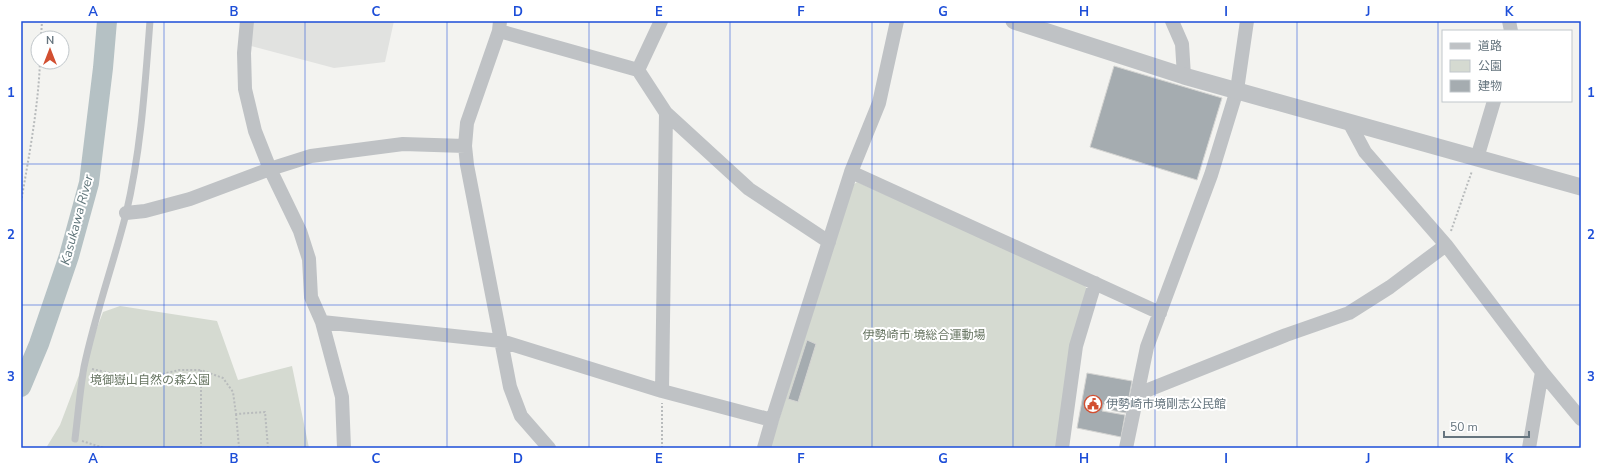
<svg xmlns="http://www.w3.org/2000/svg" width="1602" height="469" font-family="'Nunito Sans','Noto Sans JP',sans-serif">
  <style>
    .built { fill: #e1e2e0 }
    .green { fill: #d5dad1 }
    .lines { fill: none; stroke-linecap: round; stroke-linejoin: round }
    .river { stroke: #b5c1c4; stroke-width: 20 }
    .building { fill: #a5acb0; stroke: #d4d4d2 }
    .path { stroke: #b8bbbc; stroke-width: 2; stroke-dasharray: 2 2; stroke-linecap: butt }
    .service { stroke: #bfc2c5; stroke-width: 7 }
    .minor { stroke: #bfc2c5; stroke-width: 14 }
    .tertiary { stroke: #bfc2c5; stroke-width: 17 }
    .grid { fill: none; stroke: #1d4ed8; stroke-width: 1; stroke-opacity: 0.55 }
    .labels { text-anchor: middle; dominant-baseline: central; stroke-width: 4; stroke-linejoin: round; paint-order: stroke }
    .park-label { font-size: 12px; fill: #687663; stroke: #fff }
    .poi-label { font-size: 12px; fill: #65747e; stroke: #fff; text-anchor: start }
    .water-label { font-size: 13px; font-style: italic; fill: #61767b; stroke: #fff }
    .neatline { fill: none; stroke: #1d4ed8; stroke-width: 1.5 }
    .grid-label { font-size: 13px; text-anchor: middle; font-weight: bold; fill: #1d4ed8 }
  </style>
  <rect width="100%" height="100%" fill="#f3f3f0"/>
  <path class="built" d="M252 21H394L385 62 334 68 251 46Z"/>
  <path class="green" d="M857 182 1084 283 1087 290 1056 448H770L853 185Z
    M120 306 217 321 238 380 292 366 309 448H46L60 425 103 312Z"/>
  <g class="lines">
    <path class="river" d="M21 387 39 344 69 256 89 183 103 68 107 21"/>
  </g>
  <path class="building" d="M1114 66 1222 98 1197 180 1090 147Z
    M807 340 816 344 798 402 788 399Z
    M1087 373 1132 381 1126 413 1110 410 1111 405 1104 404 1102 411 1125 415 1121 437 1077 428Z"/>
  <g class="lines">
    <path class="path" d="M41 38 42 21
      M21 202C29 156 38 109 40 62
      M1451 231 1472 171
      M92 369 119 375 146 378 179 370H201
      M236 414 239 447
      M82 441 104 448
      M201 448V370L223 378 233 392 236 414 265 412 268 448
      M231 448H243
      M662 448V403"/>
    <path class="service" d="M75 439C78 415 80 390 84 367 95 315 113 265 126 214 141 151 145 86 150 21"/>
    <path class="minor" d="M247 21 244 53 245 89 255 131 270 169 300 231 309 259 311 297 322 322 342 397 344 448
      M500 21 499 31 467 123 465 146 467 165 510 387 521 416 549 448
      M1172 21 1182 44 1184 76
      M1509 21 1511 31
      M499 31 638 70 666 113 749 189 829 242
      M638 70 661 21
      M1350 124 1365 152 1446 245 1542 372 1581 419
      M1477 158 1494 101
      M851 172 1160 313
      M126 213 145 211 190 199 270 169 311 156 403 144 465 146
      M322 322 501 341 662 391 772 420
      M662 391 666 113
      M1138 394 1286 335 1349 313 1390 287 1446 245
      M764 448 772 420 851 172 879 103 897 21
      M1062 448 1076 346 1095 283
      M1126 448 1147 347 1211 175 1237 90 1247 21
      M1529 448 1542 372"/>
    <path class="tertiary" d="M1014 21 1184 76 1581 187"/>
  </g>
  <path class="grid" d="M164 21V448M305 21V448M447 21V448M589 21V448M730 21V448M872 21V448M1013 21V448M1155 21V448M1297 21V448M1438 21V448M21 164H1581M21 305H1581"/>
  <defs>
    <symbol id="civic-ring" viewBox="-11 -11 22 22"><circle r="9.5" fill="#fff" stroke="#d24f31" stroke-width="1.5"/><path d="M-.6-6.5H3V-4.5H.6V-3L4-1V1h2V6H-6V1h2V-1L-.6-3ZM-1.2 2.5V6h2.4V2.5Z" fill="#d24f31"/></symbol>
  </defs>
  <g fill-rule="evenodd">
    <use href="#civic-ring" x="1083" y="394" width="20" height="20"/>
  </g>
  <g class="labels">
    <g class="park-label">
      <text x="924" y="335">伊勢崎市 境総合運動場</text>
      <text x="150" y="380">境御嶽山自然の森公園</text>
    </g>
    <g class="poi-label">
      <text x="1106" y="404">伊勢崎市境剛志公民館</text>
    </g>
    <g class="water-label">
      <text transform="translate(77 220) rotate(-75)">Kasukawa River</text>
    </g>
  </g>
  <rect width="1602" height="469" fill="none" stroke="#ffffff" stroke-width="44"/>
  <rect x="1442" y="30" width="130" height="72" fill="#ffffff" stroke="#c1c7cb"/>
  <rect x="1450" y="43" width="20" height="6" fill="#bfc2c5" stroke="#c1c7cb"/>
  <text x="1478" y="50" font-size="12" fill="#65747e">道路</text>
  <rect x="1450" y="60" width="20" height="12" fill="#d5dad1" stroke="#c1c7cb"/>
  <text x="1478" y="70" font-size="12" fill="#65747e">公園</text>
  <rect x="1450" y="80" width="20" height="12" fill="#a5acb0" stroke="#c1c7cb"/>
  <text x="1478" y="90" font-size="12" fill="#65747e">建物</text>
  <g transform="translate(50 50)"><circle r="19" fill="#ffffff" stroke="#c1c7cb"/>
  <path d="M0-3L7 15L0 10L-7 15Z" fill="#d24f31"/>
  <text y="-6" font-size="11" font-weight="bold" text-anchor="middle" fill="#65747e">N</text>
  </g>
  <path d="M1444 431v6h85v-6" fill="none" stroke="#65747e" stroke-width="2"/>
  <text x="1450" y="431" font-size="12" fill="#65747e" stroke="#ffffff" stroke-width="3" paint-order="stroke">50 m</text>
  <rect x="22" y="22" width="1558" height="425" class="neatline"/>
  <g class="grid-label">
    <text x="93" y="16">A</text>
    <text x="234" y="16">B</text>
    <text x="376" y="16">C</text>
    <text x="518" y="16">D</text>
    <text x="659" y="16">E</text>
    <text x="801" y="16">F</text>
    <text x="943" y="16">G</text>
    <text x="1084" y="16">H</text>
    <text x="1226" y="16">I</text>
    <text x="1368" y="16">J</text>
    <text x="1509" y="16">K</text>
    <text x="11" y="97">1</text>
    <text x="1591" y="97">1</text>
    <text x="11" y="239">2</text>
    <text x="1591" y="239">2</text>
    <text x="11" y="381">3</text>
    <text x="1591" y="381">3</text>
    <text x="93" y="463">A</text>
    <text x="234" y="463">B</text>
    <text x="376" y="463">C</text>
    <text x="518" y="463">D</text>
    <text x="659" y="463">E</text>
    <text x="801" y="463">F</text>
    <text x="943" y="463">G</text>
    <text x="1084" y="463">H</text>
    <text x="1226" y="463">I</text>
    <text x="1368" y="463">J</text>
    <text x="1509" y="463">K</text>
  </g>
</svg>
